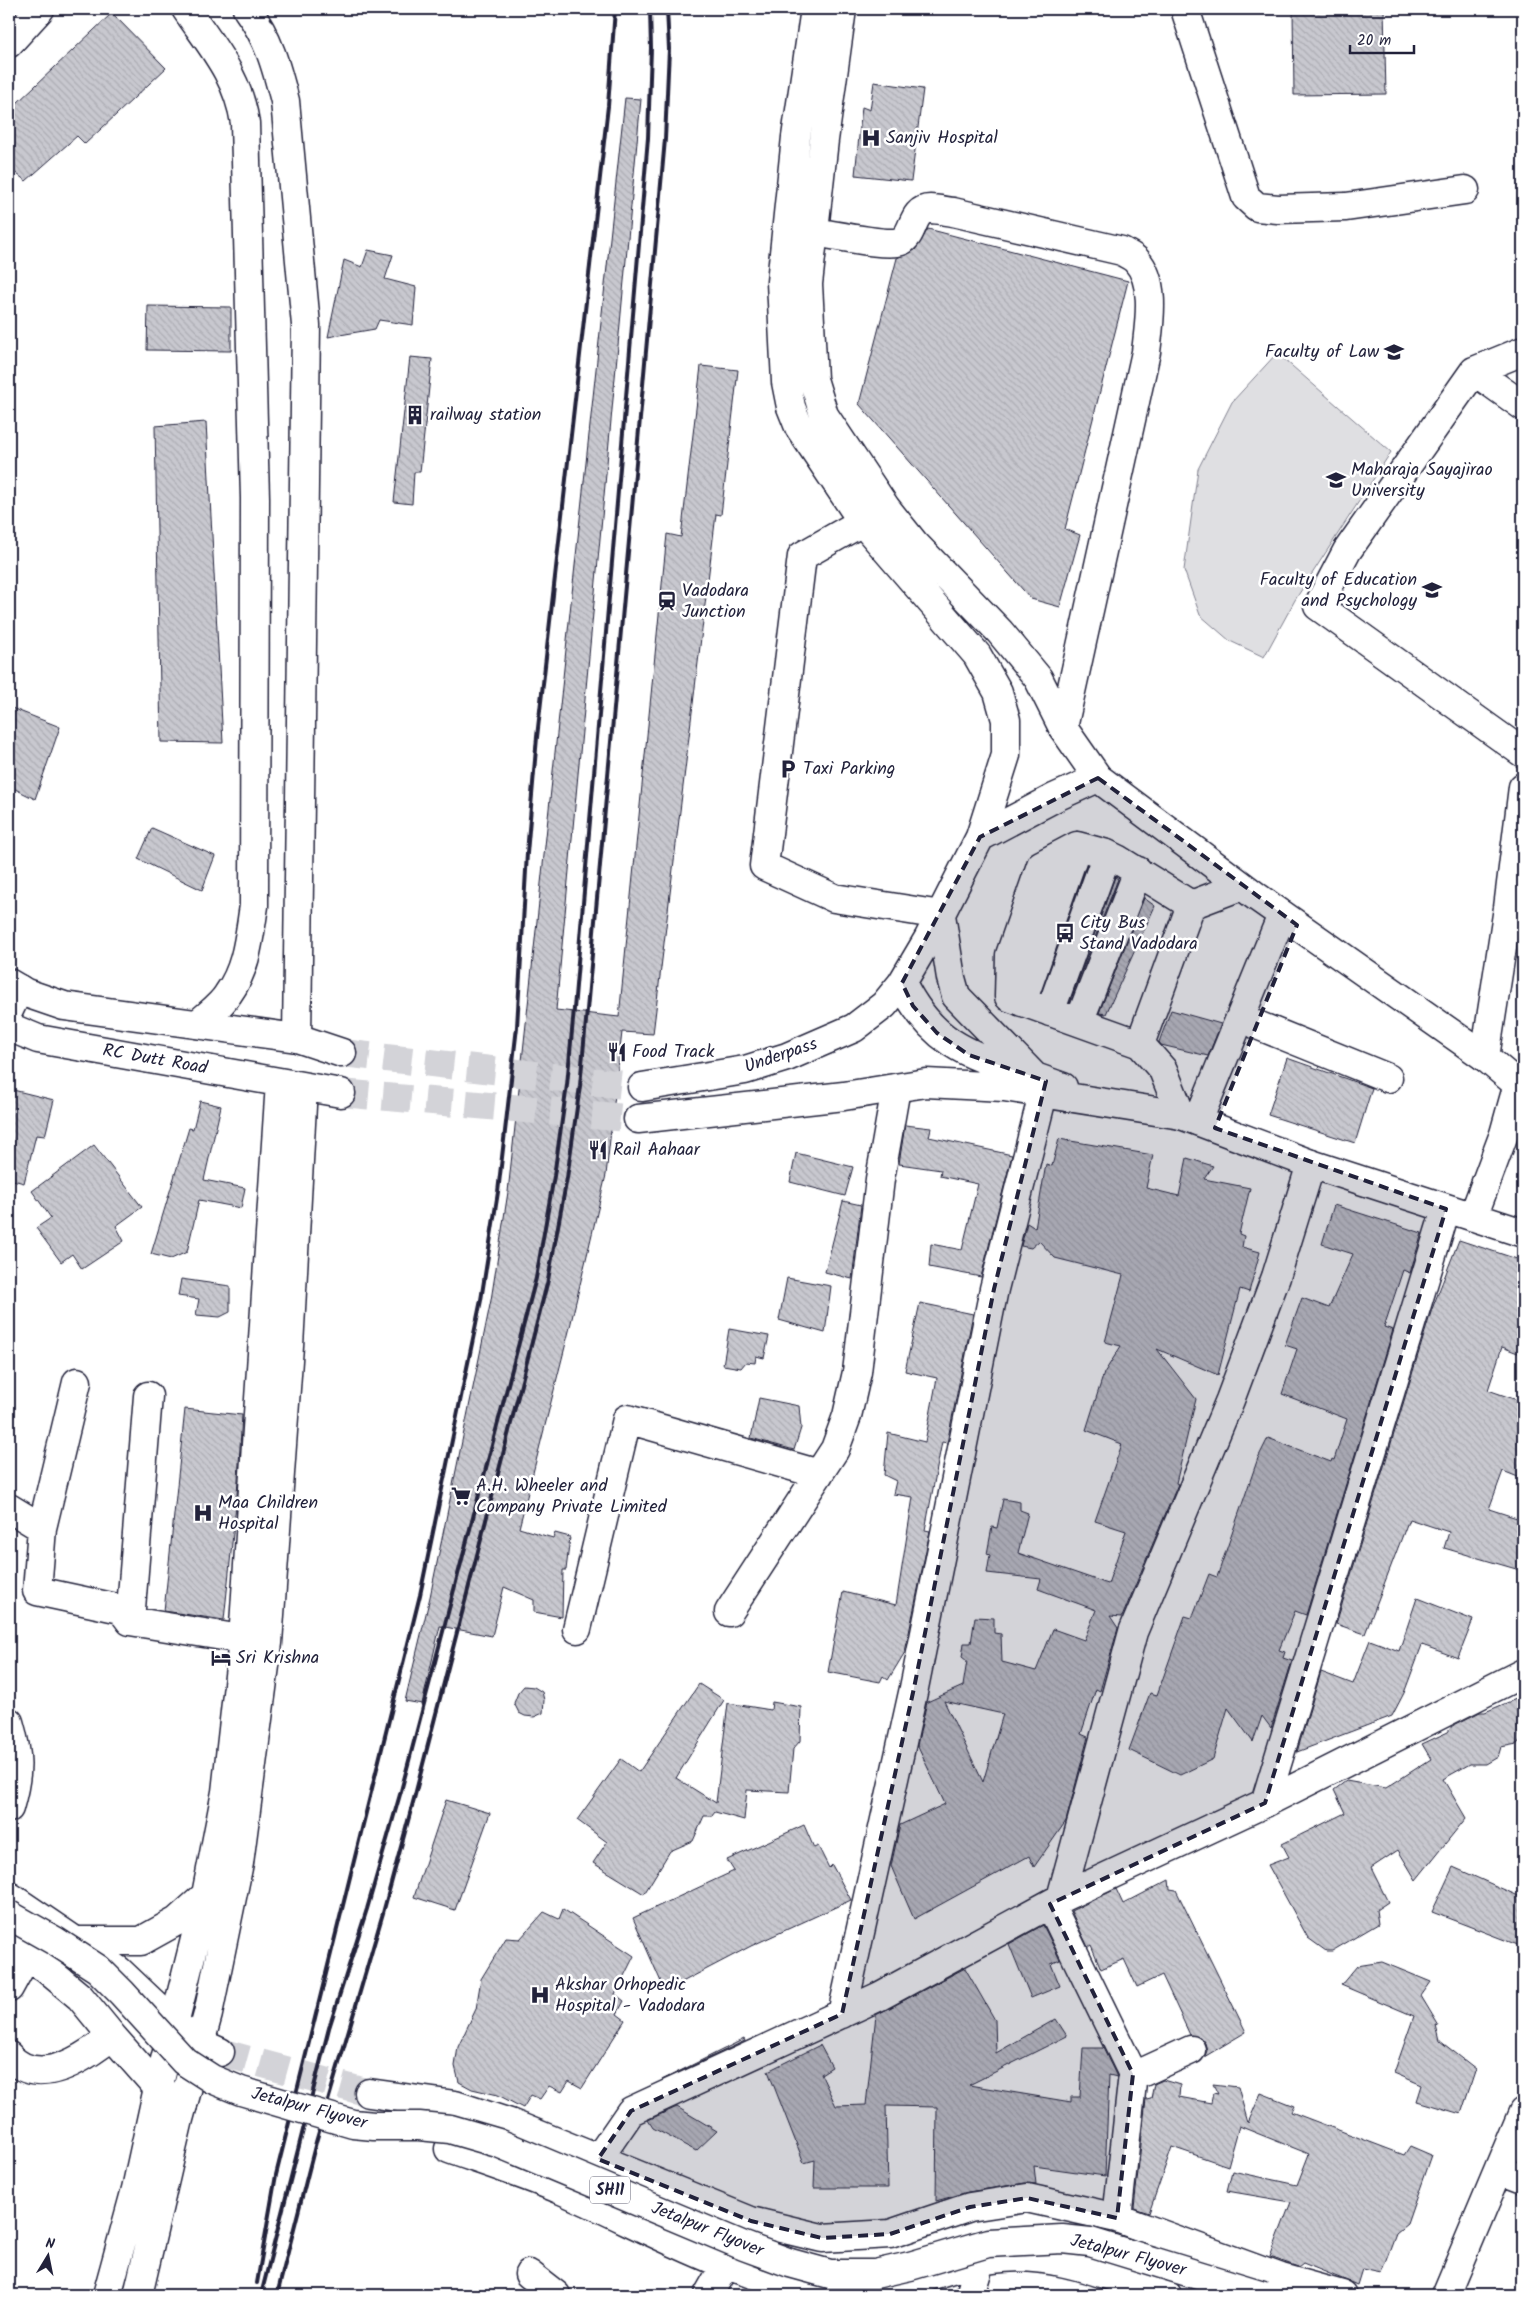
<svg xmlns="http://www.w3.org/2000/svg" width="1532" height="2304" font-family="Kalam,sans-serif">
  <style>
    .park { fill: #dfdfe2; stroke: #80808e }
    .building { fill: url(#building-back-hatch); stroke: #22223b; fill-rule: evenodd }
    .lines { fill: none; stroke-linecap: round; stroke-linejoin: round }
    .minor-tunnel { stroke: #d3d3d8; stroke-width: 28; stroke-dasharray: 28 14; stroke-linecap: butt }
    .major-tunnel { stroke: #d3d3d8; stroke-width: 28; stroke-dasharray: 28 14; stroke-linecap: butt }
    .minor-casing { stroke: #22223b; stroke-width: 31 }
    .major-casing { stroke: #22223b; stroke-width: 31 }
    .minor { stroke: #fff; stroke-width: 28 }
    .major { stroke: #fff; stroke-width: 28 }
    .rail { stroke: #22223b; stroke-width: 4 }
    .major-bridge-casing { stroke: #22223b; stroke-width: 31; stroke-linecap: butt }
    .major-bridge { stroke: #fff; stroke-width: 28 }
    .marked { fill: #22223b; fill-opacity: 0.2; stroke: #22223b; stroke-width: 4; stroke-dasharray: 10 6; stroke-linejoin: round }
    .labels { text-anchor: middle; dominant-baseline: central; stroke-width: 5; stroke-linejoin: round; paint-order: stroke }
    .shield { fill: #fff; stroke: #646476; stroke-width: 1 }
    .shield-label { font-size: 16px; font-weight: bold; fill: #22223b }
    .poi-label { font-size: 18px; fill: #22223b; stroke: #fff; text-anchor: start }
    .street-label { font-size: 18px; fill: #22223b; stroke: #fff }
  </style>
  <defs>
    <pattern id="building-back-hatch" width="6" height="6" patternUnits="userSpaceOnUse" patternTransform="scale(1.25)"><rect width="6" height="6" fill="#c8c8cf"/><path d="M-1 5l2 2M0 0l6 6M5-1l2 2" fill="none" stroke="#acacb3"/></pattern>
  </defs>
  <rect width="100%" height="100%" fill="#fff"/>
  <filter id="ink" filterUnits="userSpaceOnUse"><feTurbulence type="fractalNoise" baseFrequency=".02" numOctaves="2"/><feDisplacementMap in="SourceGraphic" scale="10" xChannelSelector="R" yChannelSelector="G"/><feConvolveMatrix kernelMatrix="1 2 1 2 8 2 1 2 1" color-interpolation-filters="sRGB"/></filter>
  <g filter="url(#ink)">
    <path class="park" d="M1277 353 1391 452 1295 600 1264 657 1230 641 1200 615 1184 570 1198 469 1232 402Z"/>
    <path class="building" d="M1293 9H1384L1386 94 1294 95Z
      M112 13 166 68 85 144 77 136 26 181 9 168V96L17 103Z
      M874 82 923 89 911 181 855 175 862 107 870 110Z
      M625 98 641 99 556 1010 619 1017 667 534 681 537 701 366 738 370 721 515 716 514 653 1034 622 1032 606 1175 569 1331 519 1528 553 1538 555 1533 570 1537 566 1570H563L562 1617 534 1612V1600L504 1587 492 1636 440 1626 422 1704 405 1701 430 1597 491 1300 508 1192Z
      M928 229 1128 281 1065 529 1080 535 1060 607 1031 599 859 404 897 258 915 250Z
      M368 250 393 255 385 279 416 287 413 325 379 320 375 329 328 337 344 260 362 267Z
      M148 306 231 307V351L147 350Z
      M410 357 432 359 420 472H414L412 504 394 502Z
      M206 422 223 743 161 742 155 426Z
      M9 707 60 727 35 799 9 786Z
      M152 828 215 856 202 890 138 859Z
      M1115 877 1118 879 1072 996Z
      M1144 898 1155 906 1106 1014 1099 1013Z
      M1171 1010 1221 1024 1208 1056 1161 1045 1159 1042Z
      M1287 1058 1372 1088 1355 1143 1268 1115Z
      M9 1089 54 1100 45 1136 36 1135 24 1183 9 1179Z
      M200 1101 221 1106 204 1180 245 1188 241 1208 199 1200 187 1252 171 1259 151 1254 189 1128 193 1129Z
      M905 1125 931 1128 929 1137 1012 1155 981 1277 929 1267 931 1244 962 1250 978 1184 940 1176 941 1170 899 1164Z
      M1059 1139 1153 1155 1146 1188 1179 1196 1187 1158 1213 1166 1204 1179 1250 1188 1239 1234 1244 1236 1242 1247 1260 1252 1249 1292 1240 1289 1218 1375 1157 1349 1196 1399 1176 1483 1178 1484 1122 1617 1110 1616 1118 1628 1100 1691 1096 1689 1081 1734 1088 1737 1066 1821 1034 1867 1029 1856 914 1919 891 1866 900 1825 945 1804 917 1745 927 1702 963 1686 967 1661 962 1657 964 1643H971L975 1617 994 1618V1633L1001 1634 1002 1662 1036 1671 1053 1629 1084 1640 1096 1610 1038 1589 1041 1579 987 1573 990 1555 987 1554 992 1527 997 1528 1003 1499 1020 1502V1510L1028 1513 1018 1553 1108 1584 1126 1531 1095 1521 1122 1444 1086 1430 1104 1373 1121 1346 1105 1342 1123 1275 1055 1258 1039 1241 1031 1248 1021 1246 1027 1223 1035 1228 1046 1164 1052 1166ZM944 1701 1003 1714 983 1782Z
      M94 1145 142 1207 116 1226 124 1241 82 1269 72 1254 61 1262 36 1228 51 1218 32 1191Z
      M796 1153 853 1167 845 1196 790 1182Z
      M843 1201 861 1205 852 1279 825 1272Z
      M1334 1205 1422 1233 1410 1273 1403 1270 1384 1327 1393 1330 1306 1615 1295 1611 1279 1650 1285 1652 1283 1658 1292 1661 1271 1728 1262 1716 1253 1742 1228 1708 1213 1759 1180 1775 1129 1750 1150 1693 1157 1695 1185 1616 1192 1618 1209 1574 1217 1577 1258 1458 1268 1438 1331 1462 1332 1459 1334 1460 1347 1419 1282 1394 1297 1349 1285 1345 1302 1298 1329 1308 1353 1254 1322 1244Z
      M1459 1240 1523 1261V1355L1502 1347 1488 1390 1523 1402V1479L1503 1471 1489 1509 1523 1520V1571L1444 1548 1449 1532 1409 1519 1365 1634 1336 1624 1432 1309Z
      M787 1278 831 1286 825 1333 779 1320Z
      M181 1279 230 1286V1312L220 1317 196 1315 199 1299 178 1296Z
      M920 1303 973 1314 947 1443 942 1442 925 1530 930 1531 905 1652 888 1680 883 1676 880 1682 828 1672 843 1592 896 1605 913 1497 893 1494 896 1481 884 1475 888 1433 925 1442 937 1378 905 1371Z
      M729 1329 769 1336 764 1358 756 1356 755 1363 746 1362 741 1368 723 1365Z
      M759 1398 799 1406 801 1428 794 1450 751 1438Z
      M185 1409 242 1415 237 1495 224 1620 164 1611Z
      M1417 1598 1473 1620 1458 1658 1422 1645 1404 1693 1392 1716 1297 1752 1321 1672 1353 1684 1370 1640 1399 1651Z
      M699 1684 724 1700 676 1778 716 1803 728 1703 771 1710 772 1702 801 1707 800 1741 793 1749 789 1792 747 1790 744 1820 715 1812 712 1816H704L693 1841 670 1851 644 1894 593 1863 607 1842 577 1820 621 1759 639 1772Z
      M524 1686 534 1687 542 1692 544 1700 543 1713 534 1717 525 1716 519 1713 514 1703 518 1693Z
      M1516 1699 1523 1716V1737L1517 1744 1501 1747 1498 1757 1486 1764H1470L1443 1779 1466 1818 1416 1880 1398 1850 1371 1868 1388 1902 1376 1910 1378 1924 1332 1951H1326L1308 1938 1268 1865 1289 1857 1282 1844 1345 1813 1334 1790 1346 1781 1386 1788 1431 1759 1422 1744 1448 1732 1452 1726 1480 1712H1485Z
      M446 1800 490 1813 455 1910 414 1897Z
      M804 1825 814 1848 818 1846 829 1868 832 1865 851 1900 751 1946 665 1991 633 1918 734 1871 727 1860Z
      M1453 1867 1523 1898V1947L1432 1912Z
      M1169 1880 1170 1889 1176 1890 1246 2032 1204 2057 1207 2051 1205 2043 1200 2037 1190 2035 1162 1975 1137 1987 1124 1959 1101 1969 1091 1945 1088 1947 1071 1911 1116 1889 1123 1904Z
      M563 1909 634 1956 615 1994 624 2001 617 2014 625 2020 582 2088 569 2081 562 2092 549 2086 540 2099 531 2095 523 2108 498 2095 472 2089 459 2082 455 2066 458 2047 476 2009 481 1979 506 1938 520 1939 544 1912 559 1919Z
      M1043 1925 1060 1960 1051 1964 1060 1986 1031 1998 1009 1944Z
      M1382 1962 1431 1982 1421 1996 1439 2026 1436 2025 1440 2041 1476 2069 1461 2114 1417 2101 1422 2085 1394 2073 1414 2016 1341 1985 1357 1966Z
      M965 1968 995 2020 996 2053 1056 2019 1067 2036 969 2085 1071 2102V2097H1080L1083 2048H1103L1117 2077 1109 2075 1105 2176 1034 2166 1036 2184 1025 2183 968 2192 936 2201 937 2107 886 2106 888 2188H814L815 2160 804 2163 768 2071 820 2045 832 2067 821 2074 836 2106 866 2105 876 2015Z
      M744 2039 745 2041 662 2080Z
      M1163 2080 1180 2085 1179 2097 1211 2103 1213 2093 1218 2094 1213 2084 1238 2087 1248 2123 1261 2093 1294 2106 1291 2112 1404 2155 1410 2146 1431 2155 1407 2224 1396 2233 1381 2273 1362 2269 1357 2285 1303 2263 1298 2267 1270 2257 1291 2202 1227 2191 1232 2171 1297 2185 1309 2154 1239 2126 1228 2166 1172 2147 1149 2213 1134 2208 1146 2099 1151 2098 1154 2084Z
      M677 2107 717 2131 696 2151 653 2128 648 2120Z"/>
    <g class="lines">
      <path class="minor-tunnel" d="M220 2052 369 2093"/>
      <path class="major-tunnel" d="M342 1053 642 1087
        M341 1093 638 1119"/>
      <defs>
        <path id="minor" d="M186 9C212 47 238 76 245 123L255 498 254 906C249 937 247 968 228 994 221 1006 207 1015 198 1024
          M247 9C269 39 276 66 285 101L306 325 297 1038
          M1185 9 1246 197 1257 207 1278 209 1346 207 1465 190
          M9 43 40 9
          M814 232C830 234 889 247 901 241 915 234 911 209 930 209 937 209 945 211 953 212L1122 251C1126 254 1132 256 1136 260 1157 282 1149 325 1146 352L1063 728
          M1523 351 1474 371 1347 551 1318 606 1523 753
          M1474 371 1523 406
          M883 510 802 556 764 866 834 898 941 915
          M1022 1002 1077 846
          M9 1010 19 989
          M1050 1012 1107 854
          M1079 1022 1138 871
          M1257 1025 1388 1078
          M1140 1044 1191 905
          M1485 1057 1508 908 1523 787
          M1181 1115 1163 1070 1140 1044 1009 997 1010 955 1041 865 1077 846 1107 854 1117 859 1191 905 1241 886
          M1198 1121 1282 915
          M9 1508 42 1528 37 1591 121 1609 130 1621 266 1643
          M42 1528 77 1382
          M729 1612 835 1449 847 1416 857 1372 880 1179 896 1088
          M130 1621 148 1396
          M577 1629 627 1419 819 1474
          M9 1722C19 1756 19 1773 9 1808
          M1265 1803 1446 1209
          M9 1896 118 1970 175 2024 200 2043 220 2052
          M1061 1898 1133 1632 1230 1400 1276 1277 1311 1164
          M1050 1904 1133 2074 1117 2218
          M9 1947 45 1968 80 1997 112 2036 158 2088 183 2105
          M9 1988 26 1957
          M842 2014 914 1688 994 1289 1043 1094
          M9 2056C38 2090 86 2057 112 2036
          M1133 2074 1141 2073 1191 2050
          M369 2093 455 2105 510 2123 751 2221 822 2238 890 2234 970 2207 1027 2198 1117 2218 1281 2278 1342 2295
          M449 2149C486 2162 523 2174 559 2189 650 2228 739 2284 839 2293 887 2297 945 2266 994 2259 1053 2250 1113 2278 1167 2295
          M598 2159 631 2111 880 1996 1061 1898 1265 1803 1523 1673
          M1499 2170 1523 2179
          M529 2274 556 2295
          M708 2295 735 2248
          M970 2295 980 2262
          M1446 2295 1523 2112"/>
        <path id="major" d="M815 9 796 137 781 282 786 382 791 407 799 427 864 524 977 655 998 692 1006 720V755L980 837
          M842 9 824 140 808 284 813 379 824 415 886 508 914 543 1000 632 1038 678 1063 728 1098 778 1257 897 1485 1057 1523 1089
          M941 915 951 978 956 996 1035 1077 1063 1087
          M9 983 26 993 64 1006 297 1038 342 1053
          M902 983C933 1045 968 1054 1029 1075
          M9 1027 38 1039 341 1093
          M642 1087 745 1070 787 1057 854 1028 884 1005 902 983 928 939 980 837 1056 797 1098 778
          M638 1119 844 1096 926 1083 1004 1087 1181 1115 1311 1164 1523 1233
          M1473 1217 1504 1134 1518 1084
          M74 1941H141L177 1921 206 1895
          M107 2295 136 2189 158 2088 206 1895 226 1792 243 1640 280 1083
          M138 2295 179 2119 208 2014 239 1863 268 1643 289 1346 303 1087"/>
      </defs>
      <use href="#minor" class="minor-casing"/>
      <use href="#major" class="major-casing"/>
      <use href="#minor" class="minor"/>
      <use href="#major" class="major"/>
      <path class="rail" d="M257 2283 276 2175 420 1595 481 1300 498 1192 517 1027 527 853 537 737 608 106 615 9
        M261 2295 329 2028 367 1909 401 1791 536 1278 554 1176 567 1085 574 1009 648 138 651 48 650 9
        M277 2295 316 2142 383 1913 415 1795 548 1280 567 1178 580 1086 587 1010 665 139 669 49 667 9"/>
      <defs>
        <path id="major-bridge" d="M9 1915 55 1941 98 1969 122 1993 184 2061 212 2079 241 2091 353 2124 374 2126H419L450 2129 498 2143 744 2246 790 2263 830 2274H875L910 2266 988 2243 1062 2239 1090 2242 1263 2295"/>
      </defs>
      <use href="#major-bridge" class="major-bridge-casing"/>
      <use href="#major-bridge" class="major-bridge"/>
    </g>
  </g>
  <path class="marked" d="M1098 778 1297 925 1215 1128 1446 1209 1265 1803 1050 1904 1133 2074 1117 2218 1027 2198 970 2207 890 2234 822 2238 751 2221 598 2159 631 2111 842 2014 914 1688 994 1289 1046 1081 969 1055 937 1033 913 1006 902 983 980 837Z"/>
  <defs>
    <symbol id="hospital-bare" viewBox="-9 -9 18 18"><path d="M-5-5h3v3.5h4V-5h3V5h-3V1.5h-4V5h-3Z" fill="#22223b" stroke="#fff" stroke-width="2.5" paint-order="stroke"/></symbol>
    <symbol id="university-bare" viewBox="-9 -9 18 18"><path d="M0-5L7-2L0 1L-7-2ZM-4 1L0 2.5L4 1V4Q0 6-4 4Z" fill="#22223b" stroke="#fff" stroke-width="2.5" paint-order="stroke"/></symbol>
    <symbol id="building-bare" viewBox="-9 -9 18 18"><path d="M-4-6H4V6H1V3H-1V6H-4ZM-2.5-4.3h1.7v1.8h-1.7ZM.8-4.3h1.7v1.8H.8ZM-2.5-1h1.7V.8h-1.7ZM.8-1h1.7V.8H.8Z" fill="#22223b" stroke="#fff" stroke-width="2.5" paint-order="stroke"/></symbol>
    <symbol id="station-bare" viewBox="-9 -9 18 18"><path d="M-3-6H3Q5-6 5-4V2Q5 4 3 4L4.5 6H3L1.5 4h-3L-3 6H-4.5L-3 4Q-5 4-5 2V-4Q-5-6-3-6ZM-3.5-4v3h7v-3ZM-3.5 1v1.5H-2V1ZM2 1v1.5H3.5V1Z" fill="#22223b" stroke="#fff" stroke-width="2.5" paint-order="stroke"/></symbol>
    <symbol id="parking-bare" viewBox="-9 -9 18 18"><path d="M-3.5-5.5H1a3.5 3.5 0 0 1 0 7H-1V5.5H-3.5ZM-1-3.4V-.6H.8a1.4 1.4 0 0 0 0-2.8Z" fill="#22223b" stroke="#fff" stroke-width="2.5" paint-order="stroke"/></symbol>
    <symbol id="bus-bare" viewBox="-9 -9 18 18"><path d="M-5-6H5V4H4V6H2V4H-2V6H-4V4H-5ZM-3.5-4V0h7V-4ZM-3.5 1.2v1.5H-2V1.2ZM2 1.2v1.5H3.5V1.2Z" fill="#22223b" stroke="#fff" stroke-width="2.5" paint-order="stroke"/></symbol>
    <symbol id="restaurant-bare" viewBox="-9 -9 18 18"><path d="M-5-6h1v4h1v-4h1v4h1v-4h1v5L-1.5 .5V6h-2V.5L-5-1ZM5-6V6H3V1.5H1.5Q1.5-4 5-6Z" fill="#22223b" stroke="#fff" stroke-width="2.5" paint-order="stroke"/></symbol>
    <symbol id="supermarket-bare" viewBox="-9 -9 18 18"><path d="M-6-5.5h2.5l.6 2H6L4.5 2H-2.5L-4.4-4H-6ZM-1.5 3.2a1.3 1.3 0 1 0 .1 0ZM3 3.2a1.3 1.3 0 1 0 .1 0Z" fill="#22223b" stroke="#fff" stroke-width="2.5" paint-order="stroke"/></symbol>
    <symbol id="hotel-bare" viewBox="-9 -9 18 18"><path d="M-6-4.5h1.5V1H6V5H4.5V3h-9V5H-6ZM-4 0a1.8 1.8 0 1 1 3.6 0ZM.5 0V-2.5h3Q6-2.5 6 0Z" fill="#22223b" stroke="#fff" stroke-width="2.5" paint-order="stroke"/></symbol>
  </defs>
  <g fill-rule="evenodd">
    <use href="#hospital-bare" x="857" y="124" width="28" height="28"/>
    <use href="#university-bare" x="1380" y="338" width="28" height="28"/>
    <use href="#building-bare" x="401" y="401" width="28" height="28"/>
    <use href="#university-bare" x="1322" y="466" width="28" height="28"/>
    <use href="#university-bare" x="1418" y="576" width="28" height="28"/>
    <use href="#station-bare" x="653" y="587" width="28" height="28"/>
    <use href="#parking-bare" x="774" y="755" width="28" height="28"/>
    <use href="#bus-bare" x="1051" y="919" width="28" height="28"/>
    <use href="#restaurant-bare" x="603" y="1038" width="28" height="28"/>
    <use href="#restaurant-bare" x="584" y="1136" width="28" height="28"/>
    <use href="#supermarket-bare" x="447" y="1482" width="28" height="28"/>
    <use href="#hospital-bare" x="189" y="1499" width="28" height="28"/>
    <use href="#hotel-bare" x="207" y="1644" width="28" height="28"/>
    <use href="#hospital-bare" x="526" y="1981" width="28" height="28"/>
  </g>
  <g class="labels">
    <rect class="shield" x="590" y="2176.5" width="40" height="27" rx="4"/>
    <g class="shield-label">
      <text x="610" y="2190">SH11</text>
    </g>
    <g class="poi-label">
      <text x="886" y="138">Sanjiv Hospital</text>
      <text x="1379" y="352" text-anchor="end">Faculty of Law</text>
      <text x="430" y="415">railway station</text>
      <text x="1351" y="470">Maharaja Sayajirao<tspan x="1351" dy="21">University</tspan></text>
      <text x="1417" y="580" text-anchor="end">Faculty of Education<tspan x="1417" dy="21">and Psychology</tspan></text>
      <text x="682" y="591">Vadodara<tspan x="682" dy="21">Junction</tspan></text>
      <text x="803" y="769">Taxi Parking</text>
      <text x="1080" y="923">City Bus<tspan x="1080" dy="21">Stand Vadodara</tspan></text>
      <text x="632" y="1052">Food Track</text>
      <text x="613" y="1150">Rail Aahaar</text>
      <text x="476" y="1486">A.H. Wheeler and<tspan x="476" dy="21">Company Private Limited</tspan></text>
      <text x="218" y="1503">Maa Children<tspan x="218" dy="21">Hospital</tspan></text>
      <text x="236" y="1658">Sri Krishna</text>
      <text x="555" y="1985">Akshar Orhopedic<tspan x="555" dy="21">Hospital - Vadodara</tspan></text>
    </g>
    <g class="street-label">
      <text transform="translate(781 1056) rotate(-19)">Underpass</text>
      <text transform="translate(155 1060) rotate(10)">RC Dutt Road</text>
      <text transform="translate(309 2109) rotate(15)">Jetalpur Flyover</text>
      <text transform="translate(707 2230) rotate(22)">Jetalpur Flyover</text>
      <text transform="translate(1128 2256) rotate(15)">Jetalpur Flyover</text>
    </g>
  </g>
  <rect width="1532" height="2304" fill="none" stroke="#fff" stroke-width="30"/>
  <rect x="15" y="15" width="1502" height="2274" fill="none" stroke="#22223b" stroke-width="2" filter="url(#ink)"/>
  <g transform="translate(48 2256) rotate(10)" stroke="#ffffff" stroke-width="4" paint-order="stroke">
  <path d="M0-4L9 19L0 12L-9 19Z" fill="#22223b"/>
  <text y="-8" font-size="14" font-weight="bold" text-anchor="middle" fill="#22223b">N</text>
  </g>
  <path d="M1350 45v8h64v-8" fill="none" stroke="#22223b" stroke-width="2.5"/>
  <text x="1357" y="45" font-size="15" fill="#22223b" stroke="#ffffff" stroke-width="4" paint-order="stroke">20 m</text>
</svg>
